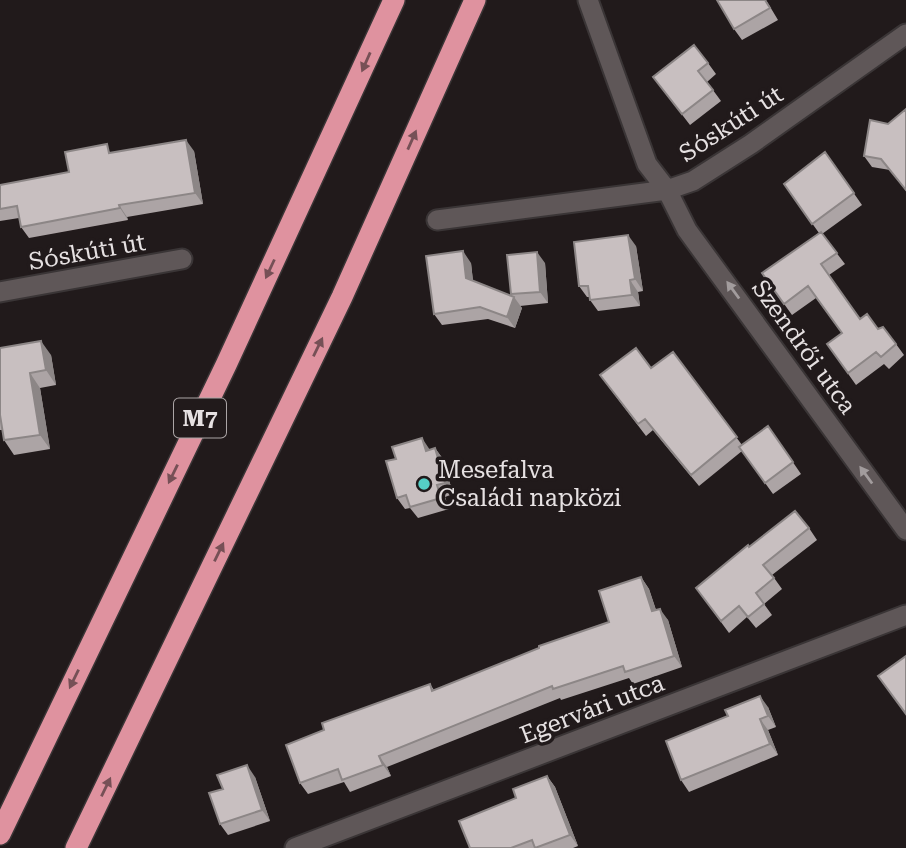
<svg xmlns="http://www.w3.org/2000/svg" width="906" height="848" font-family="'Roboto Serif',serif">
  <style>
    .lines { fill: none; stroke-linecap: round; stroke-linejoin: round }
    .minor-casing { stroke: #3a3536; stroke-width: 23 }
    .motorway-casing { stroke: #3a3536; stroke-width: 24 }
    .minor { stroke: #5f5758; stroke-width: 19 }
    .motorway { stroke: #df929f; stroke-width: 21 }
    .wall { fill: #aca4a5 }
    .shaded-wall { fill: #8c8686 }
    .building { fill: #c8bfc0; stroke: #8c8686; stroke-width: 2 }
    .oneway { fill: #765056 }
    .oneway2 { fill: #a29c9d }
    .poi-dot { fill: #55cec5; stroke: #211a1b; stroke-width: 2.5 }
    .labels { text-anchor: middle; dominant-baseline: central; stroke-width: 7; stroke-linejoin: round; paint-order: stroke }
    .shield { fill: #211a1b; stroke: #aba5a6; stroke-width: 2 }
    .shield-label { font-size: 23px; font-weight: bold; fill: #e6e1e2 }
    .street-label { font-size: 24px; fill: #e6e1e2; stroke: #211a1b }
    .poi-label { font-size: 24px; fill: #e6e1e2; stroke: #211a1b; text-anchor: start }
  </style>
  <rect width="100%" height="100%" fill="#211a1b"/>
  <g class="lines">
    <defs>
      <path id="minor" d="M588 0 647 164 667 190 687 230 906 530
        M437 220 667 190 693 181 751 144 906 34
        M0 292 182 259
        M295 848 906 615"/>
      <path id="motorway" d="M0 834 226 365 394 0
        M76 848 342 297 475 0"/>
    </defs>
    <use href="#minor" class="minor-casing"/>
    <use href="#motorway" class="motorway-casing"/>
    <use href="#minor" class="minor"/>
    <use href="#motorway" class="motorway"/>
  </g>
  <path class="wall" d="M766 0 778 20 742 40 734 29Z
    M708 63 716 74 707 82 721 101 690 125 653 77Z
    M906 109V191L890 170 872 167 864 156 888 124Z
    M194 151 203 204 127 217 128 220 29 238 21 227 19 218 0 221V185L69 172 113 152Z
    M825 152 862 205 822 234 845 264 829 275 860 319 878 329 896 344 904 355 889 369 884 364 856 385 827 344 842 333 816 298 792 315 762 273 819 233 784 184Z
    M636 246 643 291 638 292 640 306 598 311 590 300 589 297H587L579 286Z
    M471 263 473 281 512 296 511 294 545 263 548 303 520 306 522 308 515 328 488 319 442 325 434 314Z
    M0 348 51 355 56 385 40 388 50 449 14 455 4 440 2 430H0Z
    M673 352 742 445 768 426 801 474 773 494 742 451 699 486 653 430 646 436 608 386 651 368Z
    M435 448 443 459 453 494 445 497 449 509 418 518 410 508 405 509 397 498 396 459Z
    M809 528 817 540 772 575 782 589 764 604 772 615 756 628 747 617 729 633 696 588 749 547Z
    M641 577 649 589 656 610 668 620 682 667 633 684 629 678 561 700 560 698 387 767 391 776 350 792 344 782 308 794 300 783 324 730 430 684 434 690 539 648 609 622Z
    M768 707 776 727 768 730 778 755 689 792 681 780Z
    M547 776 555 787 578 846 573 848H470L516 798Z
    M255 777 270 821 228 835 220 824 223 789Z"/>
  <path class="shaded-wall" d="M186 140 194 151 203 204 195 193Z
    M119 205 127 217 128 220 120 208Z
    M628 235 636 246 643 291 635 279Z
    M463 251 471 263 474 290 466 278Z
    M537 252 545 263 548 303 540 292Z
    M630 280 638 292 640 306 632 295Z
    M514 297 522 308 515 328 507 317Z
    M41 341 51 355 56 385 46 370Z
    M30 373 40 388 50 449 40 435Z
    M422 438 430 450 426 451Z
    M435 448 443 459 453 494 445 483Z
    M437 485 445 497 449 509 441 498Z
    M641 577 649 589 660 622 652 611Z
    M660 609 668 620 682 667 674 656Z
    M760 696 768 707 776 727 768 716Z
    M760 719 768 730 778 755 770 744Z
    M379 756 387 767 391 776 383 765Z
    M247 765 255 777 270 821 262 810Z
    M547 776 555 787 578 846 570 835Z"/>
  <path class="building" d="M717 0H765L770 8 734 29Z
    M694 45 708 63 698 71 713 90 682 114 653 77Z
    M906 109V190L881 159 864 156 870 120 888 124Z
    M186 140 195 193 119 205 120 208 21 227 17 206 0 209V185L69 172 65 152 107 144 109 153Z
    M825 152 854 193 812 224 784 184Z
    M821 232 837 253 821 264 860 319 867 314 878 329 883 327 896 344 881 357 876 352 848 373 827 344 842 333 808 286 784 304 762 273Z
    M628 235 635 279 630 280 632 295 590 300 588 286H579L574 242Z
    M463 251 466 278 514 297 507 317 480 307 434 314 426 256Z
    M537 252 540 292 511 294 507 255Z
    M41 341 46 370 30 373 40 435 4 440 0 415V348Z
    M636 348 651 368 673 352 737 437 691 475 645 419 638 424 600 375Z
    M768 426 793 462 765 483 739 447Z
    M422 438 426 451 435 448 445 483 437 485 441 498 410 507 406 495 397 498 386 461 396 459 392 447Z
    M795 511 809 528 763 565 774 578 756 593 764 604 748 617 739 606 721 621 696 588 748 545 749 547Z
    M641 577 652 611 660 609 674 656 625 672 623 666 553 689 552 686 379 756 383 765 342 780 338 769 300 783 286 745 324 730 322 723 430 684 432 691 539 648V646L609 622 599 591Z
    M906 656V714L878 676Z
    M760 696 768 716 760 719 770 744 681 780 666 741 728 716 725 710Z
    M247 765 262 810 220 824 209 793 223 789 217 775Z
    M547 776 570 835 535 848 532 840 511 848H470L459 821 516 798 513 789Z"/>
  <defs><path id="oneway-solid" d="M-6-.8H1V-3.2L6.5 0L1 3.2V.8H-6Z" transform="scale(1.75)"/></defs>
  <g class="oneway">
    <use href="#oneway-solid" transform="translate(366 62) rotate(114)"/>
    <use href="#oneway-solid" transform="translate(412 140) rotate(-66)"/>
    <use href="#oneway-solid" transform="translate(270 269) rotate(115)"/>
    <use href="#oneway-solid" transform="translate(318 347) rotate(-64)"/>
    <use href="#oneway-solid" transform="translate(173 474) rotate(116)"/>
    <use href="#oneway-solid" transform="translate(219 552) rotate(-64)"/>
    <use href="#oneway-solid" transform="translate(74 679) rotate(116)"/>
    <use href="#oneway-solid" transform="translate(106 787) rotate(-64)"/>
  </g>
  <g class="oneway2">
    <use href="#oneway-solid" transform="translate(733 290) rotate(-126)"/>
    <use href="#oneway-solid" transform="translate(866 475) rotate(-126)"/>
  </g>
  <circle class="poi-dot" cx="424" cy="484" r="7"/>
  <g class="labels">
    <rect class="shield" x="174" y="398.5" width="52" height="39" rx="5"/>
    <g class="shield-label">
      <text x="200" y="418">M7</text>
    </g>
    <g class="street-label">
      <text transform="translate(731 124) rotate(-33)">Sóskúti út</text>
      <text transform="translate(87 252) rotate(-10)">Sóskúti út</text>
      <text transform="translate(804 347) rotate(54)">Szendrői utca</text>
      <text transform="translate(592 709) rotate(-21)">Egervári utca</text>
    </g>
    <g class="poi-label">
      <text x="438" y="470">Mesefalva<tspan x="438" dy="28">Családi napközi</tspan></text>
    </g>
  </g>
</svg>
